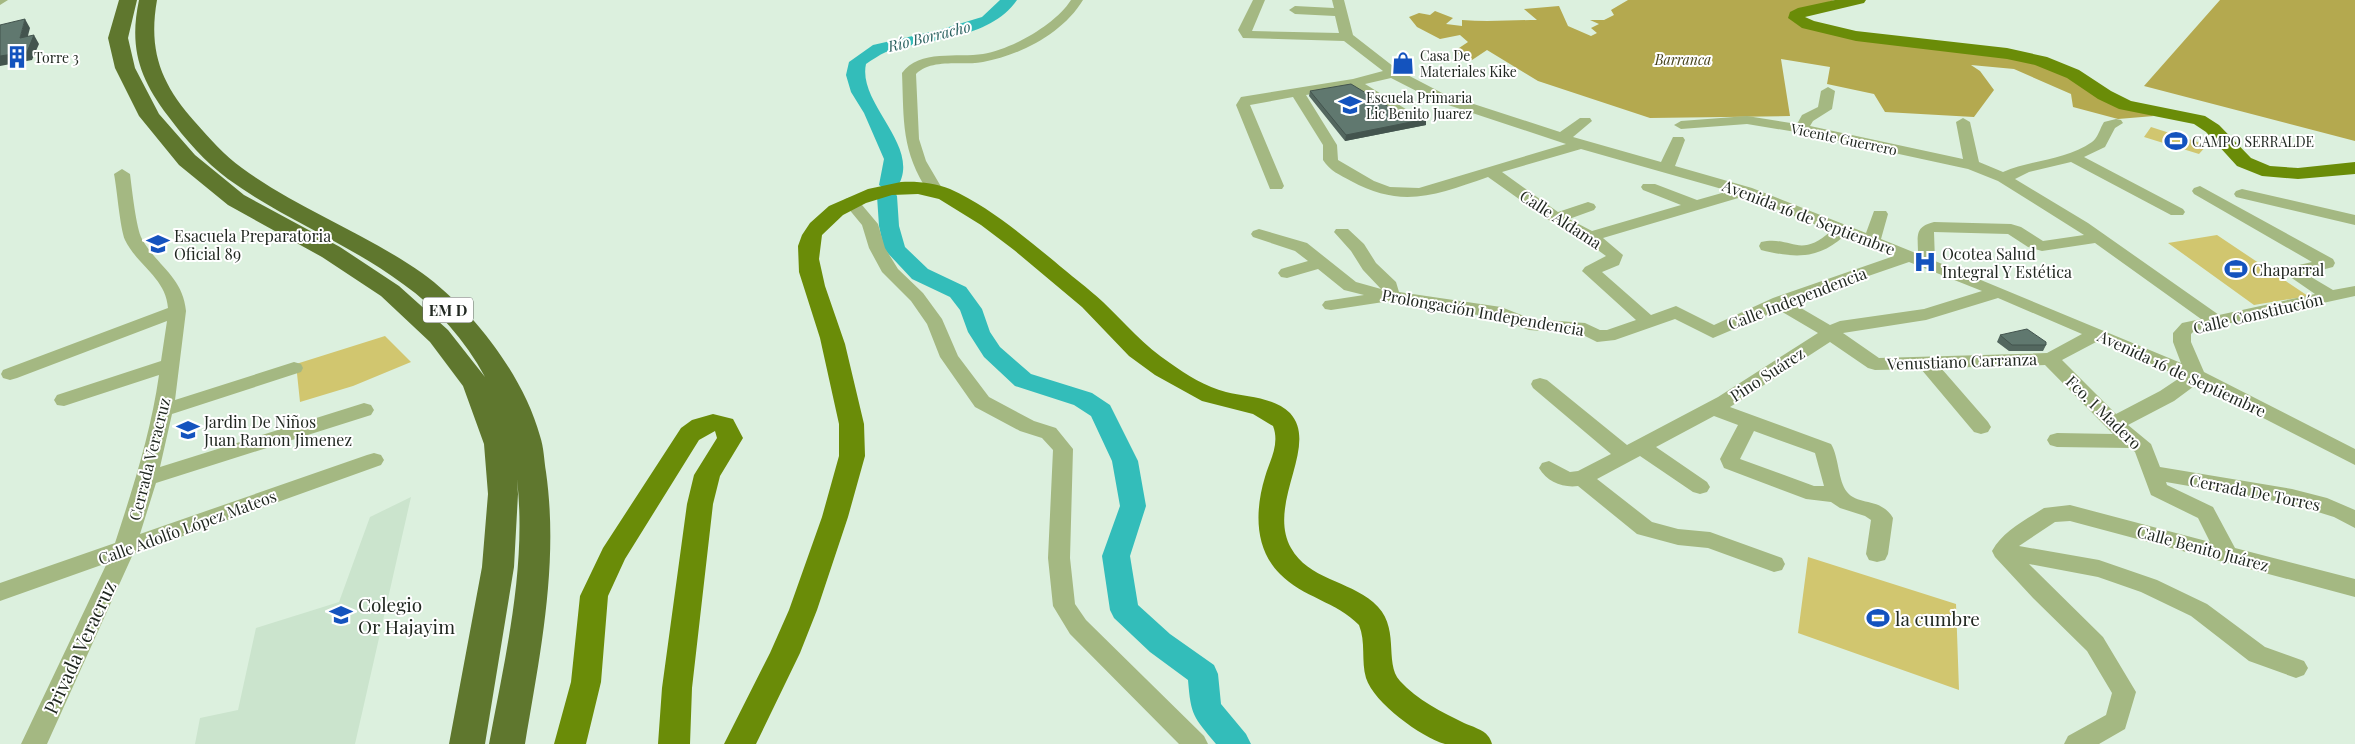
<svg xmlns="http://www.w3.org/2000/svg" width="2355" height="744" font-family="'Playfair Display',serif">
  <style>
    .built { fill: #cbe4cd }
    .green { fill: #d1c66f }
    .forest { fill: #b4a94f }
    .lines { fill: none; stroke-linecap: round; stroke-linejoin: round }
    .river { fill: #33bdba; fill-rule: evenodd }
    .minor { fill: #a4b882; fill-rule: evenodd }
    .major { fill: #6a8c08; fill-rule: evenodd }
    .highway { fill: #5f772e; fill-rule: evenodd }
    .wall { fill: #53675f }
    .shaded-wall { fill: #43544e }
    .building { fill: #60786f; stroke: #43544e }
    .labels { text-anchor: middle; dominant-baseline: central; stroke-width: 4; stroke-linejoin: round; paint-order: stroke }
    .far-poi-label { font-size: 14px; fill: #212821; stroke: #fff; text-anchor: start }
    .far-park-label { font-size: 14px; font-style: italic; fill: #46421b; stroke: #fff }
    .far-street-label { font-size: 14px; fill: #212821; stroke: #fff }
    .far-water-label { font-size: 15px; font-style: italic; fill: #2b6160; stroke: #fff }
    .shield { fill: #fff; stroke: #646864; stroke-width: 1 }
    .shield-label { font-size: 15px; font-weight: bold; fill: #212821 }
    .street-label { font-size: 16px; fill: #212821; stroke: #fff }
    .poi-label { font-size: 16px; fill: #212821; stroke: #fff; text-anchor: start }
    .near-poi-label { font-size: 19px; fill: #212821; stroke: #fff; text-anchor: start }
    .near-street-label { font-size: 19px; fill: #212821; stroke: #fff }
  </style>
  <rect width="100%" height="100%" fill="#dcf0de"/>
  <path class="built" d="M411 497 355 744H195L200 718 238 710 256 628 339 602 370 517Z"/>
  <path class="green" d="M2151 127 2207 145 2199 154 2144 137Z
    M2217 235 2308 296 2254 305 2168 243Z
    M385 336 411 362 353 386 300 402 296 364Z
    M1808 557 1956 604 1959 690 1798 633Z"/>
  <path class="forest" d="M1628 0H1835L1792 13 1797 24 2038 63 2154 116 2118 119 2073 107 2071 94 2014 69 1971 65 1980 71 1994 90 1974 117 1885 112 1874 94 1827 84 1830 67 1781 59 1790 116 1650 118 1538 81 1487 50 1472 60 1453 52 1468 42 1460 35 1440 39 1417 27 1409 17 1419 13 1430 15 1435 11 1453 18 1446 24 1462 26V20C1488 22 1512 20 1537 20L1524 9 1559 6 1568 26 1591 36 1597 33 1591 28 1599 24 1590 20H1604L1614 15 1611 10Z
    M2220 0H2355V141L2144 86Z"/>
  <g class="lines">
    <path class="river" d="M1000 0H1017C988 41 929 37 886 52 879 55 872 60 866 64 857 105 925 148 896 189L890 191 894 192 897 196 899 226 905 247 928 269 966 287 982 309 990 332 1000 347 1031 374 1092 393 1110 405 1138 461 1146 506 1130 556 1138 605 1170 634 1214 665 1218 674 1221 704 1246 734 1251 744H1216C1193 716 1191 716 1188 680L1150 652 1114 618 1110 610 1102 556 1120 506 1112 461 1091 416 1074 405 1015 386 984 357 968 332 960 310 950 297 912 279 884 249 879 226 877 196 880 192 886 190 879 185 884 159 864 113 851 92 846 75 849 62 873 45 939 30 982 17Z"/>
    <path class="minor" d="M0 0H8L0 5Z
      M1071 0H1083C1063 33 1021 55 983 62 963 66 932 58 916 74L919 139 926 161 943 190 941 193H929C901 151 904 121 902 73 919 49 958 58 983 54 1012 49 1055 25 1071 0Z
      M1253 0H1265L1252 31 1339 33 1335 16 1295 14 1289 10 1295 6 1334 8 1332 0H1344L1353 35 1398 70 1446 95 1560 132 1580 118H1590L1592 121 1573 137 1661 162 1673 137H1683L1685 140 1675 166 1752 188 1866 233 1874 211H1886L1888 214 1881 239 1918 254C1918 236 1914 227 1934 222L2011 224 2021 227 2043 241 2084 235 1998 181 1968 169 1802 133 1747 124 1681 129 1674 125 1681 121 1747 116 1797 124 1802 115 1818 107 1821 91 1828 87 1835 91 1832 109 1813 121 1810 126 1963 159 1956 122 1963 118 1970 122 1979 162 2003 172C2031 160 2066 160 2092 142 2098 138 2100 128 2104 122L2116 119 2121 120 2123 123 2115 128 2105 147 2084 157 2183 209 2185 212 2183 215H2171L2071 162 2029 172 2015 179 2088 223 2219 315 2315 294 2283 272 2286 268 2312 262 2194 194 2192 191 2194 188 2200 186 2333 259 2335 263 2333 267 2306 274 2333 290 2355 286V296L2194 331 2191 334V342L2204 372 2355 449V465L2197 384 2174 401 2128 425 2151 444 2160 467 2292 489 2327 498 2355 510V528L2334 517 2292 504 2166 482 2167 485 2213 507 2235 548 2355 579V597L2070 521 2055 522 2019 546 2099 560 2157 580 2207 604 2265 647 2304 661 2308 668 2304 675 2296 678 2249 661 2191 616 2141 592 2098 577 2029 564 2103 637 2136 692 2125 729 2099 744H2064L2068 736 2106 715 2112 693 2087 651 2033 598 1995 557 1992 551C2003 531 2024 521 2044 508L2070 505 2210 542 2198 518 2151 495 2135 452 2130 448 2057 447 2050 445 2047 440 2050 435 2057 433 2113 434 2045 365 1941 368 1988 422 1991 427 1988 432 1981 434 1974 432 1921 369 1875 370 1868 368 1830 342 1730 407 1831 444C1839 457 1838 481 1847 492 1858 506 1881 497 1893 518L1888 554 1885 560 1877 562 1869 560 1866 554 1871 520 1865 516 1840 508 1831 502 1806 499 1724 468 1720 459 1738 425 1714 416 1656 447 1707 482 1710 487 1707 492 1700 494 1693 492 1640 456 1597 479 1652 522 1678 529 1710 532 1782 558 1785 564 1782 570 1774 572 1708 548 1678 545 1637 534 1578 486C1563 488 1547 482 1539 468L1542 463 1549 461 1570 472 1578 471 1611 454 1533 388 1531 384 1533 380 1540 378 1547 380 1627 445 1718 397 1818 333 1779 310 1713 338 1675 319 1615 340 1597 342 1581 334 1529 330 1497 318 1390 301 1331 310 1325 309 1322 305 1325 301 1364 295 1344 290 1318 269 1287 278 1281 277 1278 273 1281 269 1308 261 1295 251 1253 237 1251 234 1253 231 1259 229 1307 243 1356 282 1381 289 1363 270 1351 251 1334 232 1336 229H1348L1364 244 1376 263 1396 282 1399 292 1501 307 1532 319 1585 323 1600 330H1607L1636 320 1582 271 1585 267 1606 256 1584 240 1550 221 1488 177C1436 195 1402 209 1351 181 1340 175 1330 171 1323 160V145L1293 97 1250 105 1284 186 1282 189H1270L1236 105 1241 97 1353 79 1383 71 1344 41 1243 38 1238 30ZM1391 78 1436 101 1566 144 1419 188 1390 187 1374 181 1338 160 1337 145 1306 95 1351 88 1399 117H1409L1411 114 1409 111 1365 84ZM1581 149 1729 191 1697 200 1655 184H1643L1641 187 1643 190 1681 205 1592 231 1569 219 1594 210 1596 207 1594 204 1588 202 1558 212 1502 172ZM1745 196 1831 231C1799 260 1791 235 1761 242L1759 246 1761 250C1794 258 1818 260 1844 236L1894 256 1773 298 1714 325 1676 306 1651 315 1602 272 1619 265 1623 255 1603 238ZM1934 232 2008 234 2028 247 2042 251 2095 243 2201 319 2182 323 2173 333V342L2181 363 1935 261ZM1909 262 1982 291 1924 309 1840 321 1830 325 1794 304 1819 293ZM1998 298 2082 334 2047 353 1879 358 1843 333 1926 320ZM2098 341 2181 377 2160 391 2116 414 2062 360ZM1754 431 1815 453 1824 486H1814L1740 459Z
      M122 169 130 174C132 189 136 228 142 239 157 266 183 277 186 311L175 400 294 362 301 364 303 368 301 372 172 414 160 467 364 403 371 405 374 410 371 415 156 483 140 534 367 455 374 453 381 455 384 460 381 465 133 554 47 744H21L107 563 0 601V583L115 543C133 488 151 432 159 375L64 406 57 405 54 400 57 395 161 361 167 321 17 378 10 380 3 378 1 374 3 370 168 308C166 278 137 265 125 240 120 228 117 189 114 174Z
      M2242 189 2355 215V225L2236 197 2234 194 2236 191Z
      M851 197 857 199 878 224 885 248 898 269 923 293 942 319 958 356 989 397 1034 421 1056 428 1073 449 1070 558 1075 604 1086 620 1204 736 1208 744H1179L1070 634 1053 606 1048 558 1053 450 1042 438 1020 431 975 407 940 357 927 324 911 301 882 272 869 248 862 225 843 202 845 199Z"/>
    <path class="major" d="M1835 0H1866L1864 3 1805 17 1814 21 1856 31 2007 48 2047 57 2079 70 2111 91 2131 101 2205 116 2219 125 2251 158 2270 166 2298 168 2355 162V174L2298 179 2262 176 2237 166 2206 132 2194 124 2119 109 2098 99 2067 78 2035 65 2007 59 1856 41 1802 28 1788 18 1790 12 1798 8Z
      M901 182C917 181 935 183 950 189 988 206 1022 235 1054 261 1070 275 1088 288 1103 302 1125 323 1144 346 1170 363 1187 375 1206 387 1226 392 1246 397 1274 397 1290 413 1320 446 1266 503 1291 548 1308 579 1349 581 1373 602 1402 626 1383 662 1400 681 1417 700 1442 712 1464 723 1471 726 1484 730 1488 736 1490 738 1491 741 1492 744 1478 744 1458 744 1445 744 1421 737 1374 703 1366 678 1361 661 1366 642 1359 625 1337 602 1302 597 1280 574 1254 548 1255 510 1265 477 1270 460 1280 444 1273 426L1253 414 1202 401 1155 375 1129 356 1082 307 1014 250 981 225 939 199 918 194 892 195 866 203 843 215 822 235 819 259 825 286 845 344 864 424 865 456 848 517 817 610 800 653 756 744H724L770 653 789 610 822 517 839 456V424L820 338 799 272 798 246 802 235 810 223 829 206 868 189Z
      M713 414 733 419 743 438 720 476 713 504 692 688 690 744H658L662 688 687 504 694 475 717 438 715 431 699 440 625 559 608 596 601 682 586 744H554L571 682 580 596 603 548 681 428 692 420Z"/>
    <path class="highway" d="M119 0H137L128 38 135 68 159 114 195 155 244 195 340 247 399 286 448 330 485 377C465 340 437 308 403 284 348 243 283 219 228 179 205 162 185 139 168 116 139 78 129 47 139 0H157C148 51 161 84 195 122 210 139 224 155 242 168 298 209 365 233 422 273 473 310 523 375 540 436 544 448 544 460 546 472 559 564 540 654 525 744H489C505 657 527 568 517 479L518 494 514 567 485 744H449L482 567 488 494 484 444 463 386 430 342 381 296 322 257 228 205 179 165 139 116 115 68 108 38Z"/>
  </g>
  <path class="wall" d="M1310 91 1399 113 1426 125 1345 141 1309 96Z
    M2000 335 2046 345 2043 351H2009L1997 342Z"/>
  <path class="shaded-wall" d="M25 19 30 28 25 47 20 38Z
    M34 35 39 44 32 60 0 66V56Z
    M1426 119V125L1345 141 1346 135Z"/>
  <path class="building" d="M25 19 20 38 34 35 27 52 0 56V25Z
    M1351 84 1399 113 1412 111 1426 119 1346 135 1310 91Z
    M2027 329 2046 342V345H2012L2000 335Z"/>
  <defs>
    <symbol id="building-bare" viewBox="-9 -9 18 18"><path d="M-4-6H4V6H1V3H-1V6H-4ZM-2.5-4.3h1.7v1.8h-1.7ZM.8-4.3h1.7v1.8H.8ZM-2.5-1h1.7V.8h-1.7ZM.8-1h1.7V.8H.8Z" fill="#1453be" stroke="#fff" stroke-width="2.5" paint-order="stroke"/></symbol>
    <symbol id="shop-bare" viewBox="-9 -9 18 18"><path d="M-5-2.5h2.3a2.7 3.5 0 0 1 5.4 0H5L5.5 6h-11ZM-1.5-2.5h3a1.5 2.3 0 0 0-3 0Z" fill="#1453be" stroke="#fff" stroke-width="2.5" paint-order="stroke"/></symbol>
    <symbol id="school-bare" viewBox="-9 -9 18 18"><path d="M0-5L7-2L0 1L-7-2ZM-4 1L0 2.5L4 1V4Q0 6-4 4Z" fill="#1453be" stroke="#fff" stroke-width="2.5" paint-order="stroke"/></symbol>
    <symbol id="stadium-bare" viewBox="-9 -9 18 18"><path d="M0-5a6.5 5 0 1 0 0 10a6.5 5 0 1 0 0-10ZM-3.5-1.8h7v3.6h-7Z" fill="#1453be" stroke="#fff" stroke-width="2.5" paint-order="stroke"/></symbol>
    <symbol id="hospital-bare" viewBox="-9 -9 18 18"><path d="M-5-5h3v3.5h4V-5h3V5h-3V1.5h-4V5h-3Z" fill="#1453be" stroke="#fff" stroke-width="2.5" paint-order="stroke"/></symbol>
  </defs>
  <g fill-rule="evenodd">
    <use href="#building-bare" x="1" y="41" width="32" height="32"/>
    <use href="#shop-bare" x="1387" y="47" width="32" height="32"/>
    <use href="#school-bare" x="1334" y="89" width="32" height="32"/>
    <use href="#stadium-bare" x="2160" y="125" width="32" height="32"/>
    <use href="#school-bare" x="142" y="228" width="32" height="32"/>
    <use href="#hospital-bare" x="1909" y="246" width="32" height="32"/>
    <use href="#stadium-bare" x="2220" y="253" width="32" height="32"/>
    <use href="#school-bare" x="172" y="414" width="32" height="32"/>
    <use href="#school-bare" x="325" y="599" width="32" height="32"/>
    <use href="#stadium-bare" x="1862" y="602" width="32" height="32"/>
  </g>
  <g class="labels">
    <g class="far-poi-label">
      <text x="1420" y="55">Casa De<tspan x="1420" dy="16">Materiales Kike</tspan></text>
      <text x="34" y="57">Torre 3</text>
      <text x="1366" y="97">Escuela Primaria<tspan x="1366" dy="16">Lic Benito Juarez</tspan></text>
      <text x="2192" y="141">CAMPO SERRALDE</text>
    </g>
    <g class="far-park-label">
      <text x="1683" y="59">Barranca</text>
    </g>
    <g class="far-street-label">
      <text transform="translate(1844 139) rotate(12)">Vicente Guerrero</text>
    </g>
    <g class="far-water-label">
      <text transform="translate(929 36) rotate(-14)">Río Borracho</text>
    </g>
    <rect class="shield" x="423" y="297.5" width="50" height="25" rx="4"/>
    <g class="shield-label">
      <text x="448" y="310">EM D</text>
    </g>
    <g class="street-label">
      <text transform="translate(1809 217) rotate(21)">Avenida 16 de Septiembre</text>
      <text transform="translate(1561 219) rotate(33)">Calle Aldama</text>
      <text transform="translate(1797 298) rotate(-21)">Calle Independencia</text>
      <text transform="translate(1483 312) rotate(10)">Prolongación Independencia</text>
      <text transform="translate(2258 313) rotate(-13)">Calle Constitución</text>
      <text transform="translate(1962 361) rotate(-2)">Venustiano Carranza</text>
      <text transform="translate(2182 373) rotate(25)">Avenida 16 de Septiembre</text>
      <text transform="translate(1767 374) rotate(-33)">Pino Suárez</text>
      <text transform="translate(2104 412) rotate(44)">Fco. I Madero</text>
      <text transform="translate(149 459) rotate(-76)">Cerrada Veracruz</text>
      <text transform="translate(2255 492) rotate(11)">Cerrada De Torres</text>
      <text transform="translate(187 527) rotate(-20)">Calle Adolfo López Mateos</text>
      <text transform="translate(2203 548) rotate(15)">Calle Benito Juárez</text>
    </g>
    <g class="poi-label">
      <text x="174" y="235">Esacuela Preparatoria<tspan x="174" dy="18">Oficial 89</tspan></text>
      <text x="1942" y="253">Ocotea Salud<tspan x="1942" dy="18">Integral Y Estética</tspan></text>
      <text x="2252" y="269">Chaparral</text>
      <text x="204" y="421">Jardin De Niños<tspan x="204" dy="18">Juan Ramon Jimenez</tspan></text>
    </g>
    <g class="near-poi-label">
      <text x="358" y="604">Colegio<tspan x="358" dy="22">Or Hajayim</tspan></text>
      <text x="1895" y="618">la cumbre</text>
    </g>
    <g class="near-street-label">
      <text transform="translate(79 647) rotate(-65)">Privada Veracruz</text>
    </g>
  </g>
</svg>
